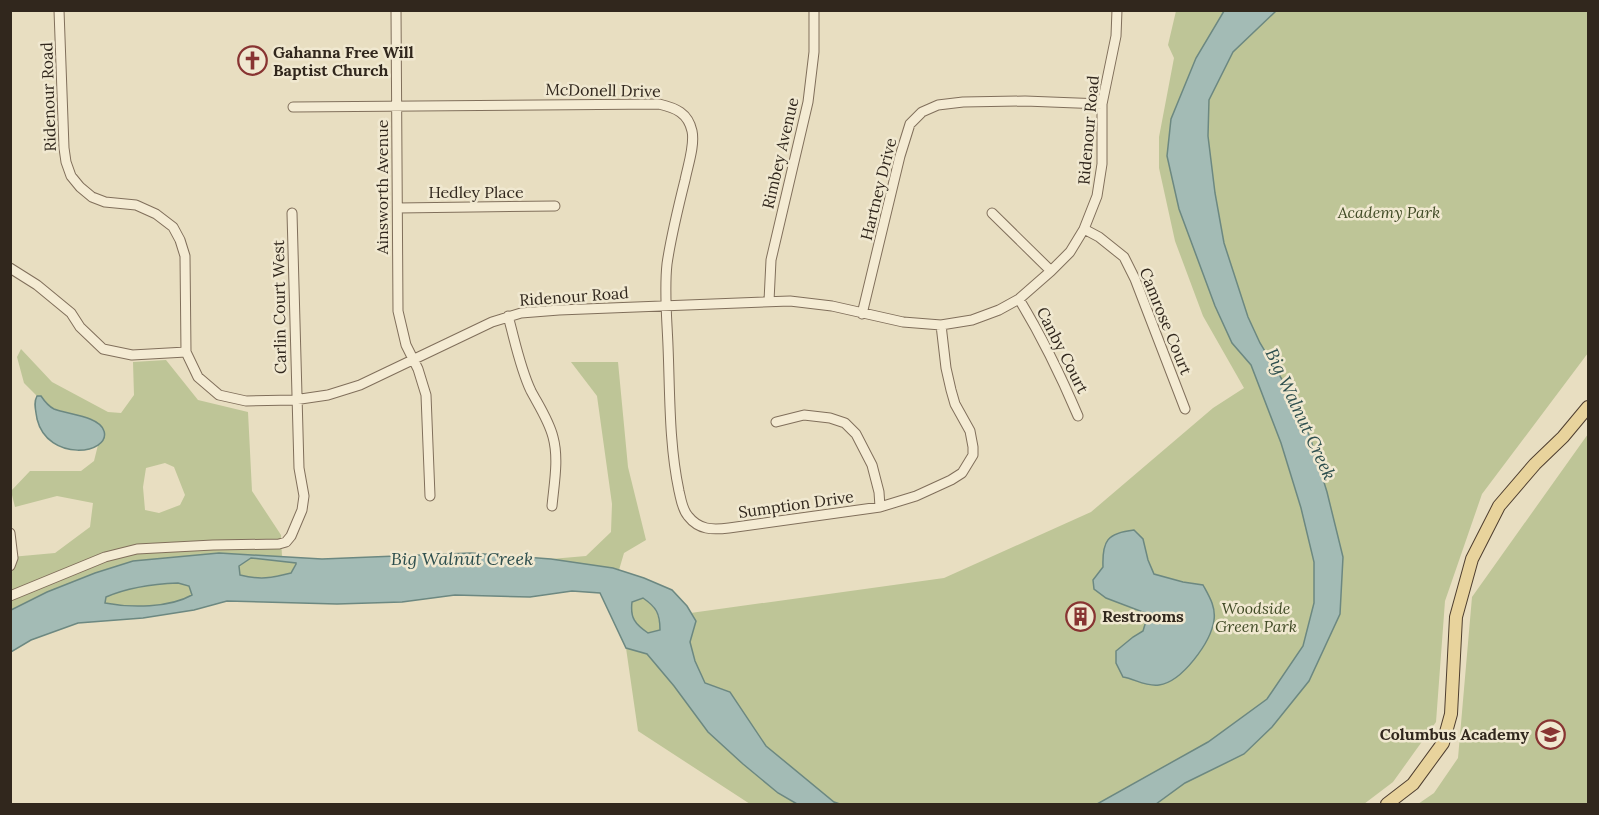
<svg xmlns="http://www.w3.org/2000/svg" width="1599" height="815" font-family="Lora,serif">
  <style>
    .green { fill: #bec597; fill-rule: evenodd }
    .water { fill: #a3bbb5; stroke: #6c8881; stroke-width: 1.5; fill-rule: evenodd }
    .lines { fill: none; stroke-linecap: round; stroke-linejoin: round }
    .minor-casing { stroke: #806f5b; stroke-width: 11 }
    .major-casing { stroke: #4e3e2f; stroke-width: 14 }
    .minor { stroke: #f4ebd3; stroke-width: 9 }
    .major { stroke: #e8d39c; stroke-width: 12 }
    .labels { text-anchor: middle; dominant-baseline: central; stroke-width: 5; stroke-linejoin: round; paint-order: stroke }
    .poi-label { font-size: 16px; font-weight: bold; fill: #31271d; stroke: #f0e8d0; text-anchor: start }
    .street-label { font-size: 16px; fill: #31271d; stroke: #f0e8d0 }
    .park-label { font-size: 16px; font-style: italic; fill: #414b26; stroke: #f0e8d0 }
    .water-label { font-size: 18px; font-style: italic; fill: #2e4f4e; stroke: #f0e8d0 }
  </style>
  <rect width="100%" height="100%" fill="#e8dec1"/>
  <path class="green" d="M1176 11H1588V353L1482 494 1445 601 1436 722 1393 782 1364 804H750L638 731 626 648 647 654 655 664 669 616 944 578 1091 512 1213 408 1244 388 1203 316 1175 241 1159 168V137L1174 58 1168 45Z
    M21 349 52 382 108 412 121 413 134 395 133 362 166 360 198 400 248 412 252 491 281 535 282 557 219 553 133 561 95 573 47 592 11 610V557L55 553 90 527 93 503 57 496 15 507 11 491 30 471H81L94 461 98 445 104 438V431L100 425 90 419 54 409 46 404 41 396H37L24 383 17 357ZM165 463 174 467 185 495 180 505 159 513 145 510 143 487 146 468Z
    M571 362H618L628 467 646 540 624 553 619 570 551 559 586 556 611 532 612 504 597 396Z
    M1588 434V804H1418L1434 793 1458 758 1472 597Z
    M251 558 296 563 291 573C272 577 260 580 240 575L238 566Z
    M178 583 189 586 192 595C167 609 133 607 105 603L106 597C129 587 153 584 178 583Z
    M643 598C656 608 659 613 660 630L648 633C635 624 630 618 632 602Z"/>
  <path class="water" d="M1224 11H1276L1233 52 1209 100 1208 136 1215 193 1224 243 1248 317 1260 343 1289 391 1310 437 1327 492 1343 557 1340 614 1309 681 1272 727 1244 754 1185 783 1156 804H1097L1208 742 1267 699 1303 646 1314 603V562L1301 508 1281 443 1251 365 1232 343 1215 306 1179 209 1167 156 1171 119 1196 58Z
    M37 396H41C45 402 48 406 54 409 66 414 100 416 104 431 111 454 48 463 37 419 36 411 33 403 37 396Z
    M1134 530 1143 539 1148 560 1154 574 1183 582 1203 585C1209 596 1216 607 1214 620 1211 642 1182 682 1159 685 1146 687 1135 679 1123 677L1116 663V651L1133 637 1143 631 1146 621 1143 612 1106 598 1094 589 1093 580 1103 567C1102 541 1107 533 1134 530Z
    M219 553 322 559 471 553 551 559 613 568 644 578 672 590 687 606 696 621 690 642 695 661 705 683 730 692 766 746 834 802 840 804H797L778 793 743 764 708 732 674 686 647 654 626 648 600 593 572 591 530 597 455 595 402 602 337 604 227 601 194 610 143 618 78 623 31 640 11 652V610L47 592 95 573 133 561ZM251 558 296 563V564L291 573C272 578 260 580 240 575L239 566ZM178 583 189 586 192 595C169 608 131 608 105 603L106 597C129 587 153 584 178 583ZM643 598C656 607 660 613 660 630L648 633C635 624 630 618 632 602Z"/>
  <g class="lines">
    <defs>
      <path id="minor" d="M59 10 64 148 66 162 71 176 80 187 92 197 105 202 136 205 156 214 173 227 180 240 185 256 186 352 198 377 219 395 246 401 294 400 328 395 360 385 492 322 521 313 559 310 790 301 832 306 903 322 941 325 972 320 999 310 1019 299 1051 271 1070 252 1084 229 1097 196 1102 164V104L1116 36 1117 10
        M396 10 398 311 406 345 418 369 426 395 430 496
        M293 107 659 104C676 108 688 113 692 131 695 145 688 165 685 180 678 208 671 236 667 264 664 291 667 319 668 346 670 394 669 444 679 491 681 499 682 509 688 516 699 530 712 530 729 528L880 507 916 496 951 480 962 473 973 455V447L970 431 955 404 951 390 946 368 941 325
        M398 208 555 206
        M992 213 1051 271
        M1084 229 1099 237 1124 257 1135 279 1185 409
        M10 268 37 285 71 313 80 327 103 349 132 355 186 352
        M1019 299C1042 337 1061 376 1078 416
        M769 301 771 260 808 102 814 52V10
        M862 314 900 156 910 124 922 112 938 105 963 102 1025 101 1102 104
        M508 316C515 341 520 368 531 391 539 406 549 421 553 437 559 459 554 484 552 506
        M776 422 804 415 830 418 845 423 856 434 872 465 879 492 880 507
        M10 533 13 558 10 566
        M10 596 105 557 137 549 213 545 279 544 286 542 291 536 302 510 304 496 299 468 292 213"/>
      <path id="major" d="M1387 804 1413 784 1443 743 1451 714 1456 617 1472 559 1499 506 1535 464 1563 437 1588 407"/>
    </defs>
    <use href="#minor" class="minor-casing"/>
    <use href="#major" class="major-casing"/>
    <use href="#minor" class="minor"/>
    <use href="#major" class="major"/>
  </g>
  <defs>
    <symbol id="church-ring" viewBox="-11 -11 22 22"><circle r="9.5" fill="#f0e8d0" stroke="#883432" stroke-width="1.5"/><path d="M-1.2-6h2.4v3.5h3.3v2.4h-3.3V6h-2.4V-.1h-3.3v-2.4h3.3Z" fill="#883432"/></symbol>
    <symbol id="building-ring" viewBox="-11 -11 22 22"><circle r="9.5" fill="#f0e8d0" stroke="#883432" stroke-width="1.5"/><path d="M-4-6H4V6H1V3H-1V6H-4ZM-2.5-4.3h1.7v1.8h-1.7ZM.8-4.3h1.7v1.8H.8ZM-2.5-1h1.7V.8h-1.7ZM.8-1h1.7V.8H.8Z" fill="#883432"/></symbol>
    <symbol id="school-ring" viewBox="-11 -11 22 22"><circle r="9.5" fill="#f0e8d0" stroke="#883432" stroke-width="1.5"/><path d="M0-5L7-2L0 1L-7-2ZM-4 1L0 2.5L4 1V4Q0 6-4 4Z" fill="#883432"/></symbol>
  </defs>
  <g fill-rule="evenodd">
    <use href="#church-ring" x="236" y="44" width="33" height="33"/>
    <use href="#building-ring" x="1064" y="600" width="33" height="33"/>
    <use href="#school-ring" x="1534" y="718" width="33" height="33"/>
  </g>
  <g class="labels">
    <g class="poi-label">
      <text x="273" y="52">Gahanna Free Will<tspan x="273" dy="18">Baptist Church</tspan></text>
      <text x="1102" y="616">Restrooms</text>
      <text x="1529" y="734" text-anchor="end">Columbus Academy</text>
    </g>
    <g class="street-label">
      <text transform="translate(603 90) rotate(1)">McDonell Drive</text>
      <text transform="translate(48 97) rotate(-92)">Ridenour Road</text>
      <text transform="translate(1088 130) rotate(-85)">Ridenour Road</text>
      <text transform="translate(780 153) rotate(-77)">Rimbey Avenue</text>
      <text transform="translate(382 187) rotate(-90)">Ainsworth Avenue</text>
      <text transform="translate(878 189) rotate(-76)">Hartney Drive</text>
      <text x="476" y="192">Hedley Place</text>
      <text transform="translate(574 296) rotate(-4)">Ridenour Road</text>
      <text transform="translate(279 307) rotate(-91)">Carlin Court West</text>
      <text transform="translate(1166 321) rotate(68)">Camrose Court</text>
      <text transform="translate(1063 350) rotate(63)">Canby Court</text>
      <text transform="translate(796 504) rotate(-8)">Sumption Drive</text>
    </g>
    <g class="park-label">
      <text x="1389" y="212">Academy Park</text>
      <text x="1256" y="608">Woodside<tspan x="1256" dy="18">Green Park</tspan></text>
    </g>
    <g class="water-label">
      <text transform="translate(1301 414) rotate(65)">Big Walnut Creek</text>
      <text x="462" y="558">Big Walnut Creek</text>
    </g>
  </g>
  <rect width="1599" height="815" fill="none" stroke="#31271d" stroke-width="24"/>
</svg>
